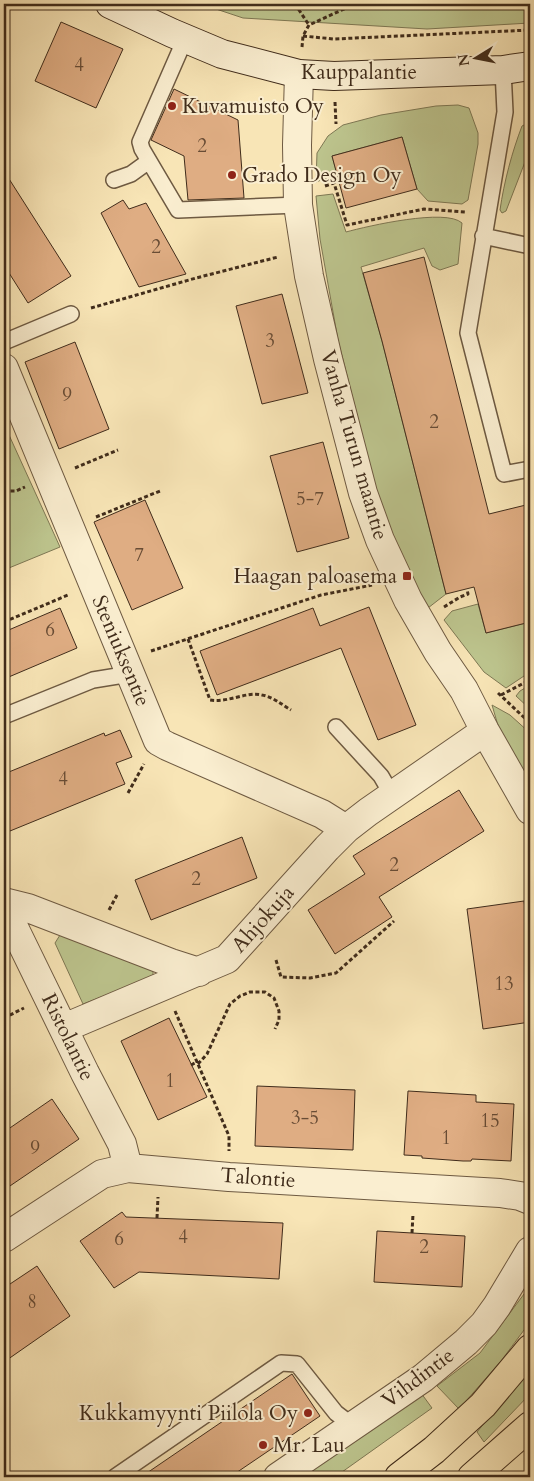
<svg xmlns="http://www.w3.org/2000/svg" width="534" height="1481" font-family="Cardo,serif">
  <style>
    .green { fill: #bdc58e; stroke: #7e7854 }
    .building { fill: #dfad83; stroke: #402c1b }
    .lines { fill: none; stroke-linecap: round; stroke-linejoin: round }
    .service-casing { stroke: #6e5a42; stroke-width: 18 }
    .minor-casing { stroke: #6e5a42; stroke-width: 30 }
    .secondary-casing { stroke: #402c1b; stroke-width: 30 }
    .primary-casing { stroke: #402c1b; stroke-width: 30 }
    .path { stroke: #402c1b; stroke-width: 3; stroke-dasharray: 4 2.5; stroke-linecap: butt }
    .service { stroke: #faeed0; stroke-width: 15 }
    .minor { stroke: #faeed0; stroke-width: 28 }
    .secondary { stroke: #faeed0; stroke-width: 28 }
    .primary { stroke: #f8e5b6; stroke-width: 28 }
    .poi-dot { fill: #8f2418; stroke: #faeed0; stroke-width: 2 }
    .labels { text-anchor: middle; dominant-baseline: central; stroke-width: 4; stroke-linejoin: round; paint-order: stroke }
    .number-label { font-size: 19px; fill: #684c35 }
    .street-label { font-size: 21px; fill: #402c1b; stroke: #faeed0 }
    .poi-label { font-size: 21px; fill: #402c1b; stroke: #faeed0; text-anchor: start }
  </style>
  <rect width="100%" height="100%" fill="#f8e5b6"/>
  <filter id="stains"><feTurbulence type="fractalNoise" baseFrequency=".004" numOctaves="4"/><feColorMatrix values="0 0 0 0 .2 0 0 0 0 .09 0 0 0 0 .02 0 0 0 .5 -.17"/></filter>
  <radialGradient id="worn" r=".72"><stop offset=".6" stop-color="#630" stop-opacity="0"/><stop offset="1" stop-color="#630" stop-opacity=".3"/></radialGradient>
  <path class="green" d="M201 4H530V23L427 29 243 18Z
    M458 105 469 108 478 133V144L468 200 462 204 428 201 417 189 402 137 332 156 337 174 316 182 317 153 328 136 343 125 381 115 436 106Z
    M530 122V149L506 211 502 213 500 210C504 182 512 152 522 126Z
    M333 194 346 232C368 226 446 208 462 223L458 264 440 270 432 266 424 248 361 267 382 341 446 594 428 608 401 557 386 524 376 490 338 340 320 239 316 196Z
    M4 424 60 547 4 570Z
    M478 604 486 633 530 622V672L506 688 484 672 444 620 452 611Z
    M530 685V709L516 696 520 691Z
    M492 705 510 715 530 733V792L504 746Z
    M60 935 153 970V977L83 1004 55 943Z
    M530 1286V1322L501 1361 459 1409 437 1386 480 1353Z
    M530 1367V1394L484 1442 477 1432Z
    M421 1393 432 1408 335 1477H295Z"/>
  <path class="building" d="M61 22 123 49 96 108 35 81Z
    M174 89 238 120 244 198 188 200 184 156 151 140Z
    M402 137 417 189 346 208 332 156Z
    M4 171 71 276 28 303 4 265Z
    M123 200 129 209 146 203 186 274 139 287 101 213Z
    M424 257 489 514 530 504V622L486 633 474 587 446 594 382 341 363 273Z
    M282 294 308 393 262 404 236 306Z
    M75 342 109 429 59 449 25 362Z
    M323 442 349 538 297 552 270 456Z
    M145 500 183 588 132 610 94 522Z
    M369 607 416 725 378 740 341 648 217 695 200 651 313 608 320 626Z
    M60 608 77 648 4 679V632Z
    M120 730 132 757 116 763 125 784 10 831 4 816V774L104 733 105 736Z
    M459 790 484 831 379 897 392 917 335 954 308 910 365 874 353 856Z
    M242 837 257 878 151 920 135 880Z
    M524 901 530 946V1022L483 1029 467 909Z
    M169 1018 207 1097 158 1120 121 1041Z
    M257 1086 355 1090 353 1150 255 1146Z
    M408 1091 476 1095V1102L514 1104 511 1161 472 1159 471 1161H463L422 1158V1156L404 1155Z
    M52 1099 79 1139 4 1190V1132Z
    M122 1212 126 1217 283 1223 279 1279 139 1272 114 1288 80 1241Z
    M377 1231 465 1236 462 1287 374 1282Z
    M37 1266 70 1316 4 1362V1288Z
    M292 1374 320 1416 230 1477H141Z"/>
  <g class="lines">
    <defs>
      <path id="service" d="M185 39 140 142 142 149 178 210 298 205
        M503 70 505 112 468 333 504 474 530 469
        M114 180 131 174 149 161
        M483 236 530 246
        M4 342 71 314
        M4 716 93 680 130 674
        M336 727 381 776 392 795
        M115 1477 281 1363 297 1364 336 1413 353 1426"/>
      <path id="minor" d="M299 74 297 145 298 205 309 276 328 359 363 493 380 540 408 600 438 652 464 690 485 731 530 810
        M4 368 158 741 167 746 322 814 346 829
        M4 902 28 908 171 963 199 972
        M4 907 85 1073 122 1144 128 1168
        M64 1028 227 959 327 848 346 829 368 812 485 731
        M4 1238 102 1174 128 1168 229 1177 500 1193 520 1196 530 1200
        M278 1477 423 1378 466 1342 484 1324 497 1306 530 1251"/>
      <path id="secondary" d="M110 4 172 33 222 54 299 74 334 76 503 70 530 66"/>
      <path id="primary" d="M399 1477 434 1450 483 1405 530 1349
        M472 1477 530 1426"/>
    </defs>
    <use href="#service" class="service-casing"/>
    <use href="#minor" class="minor-casing"/>
    <use href="#secondary" class="secondary-casing"/>
    <use href="#primary" class="primary-casing"/>
    <path class="path" d="M295 4 309 25
      M303 36 334 39 530 30
      M302 47 303 36 309 25 355 4
      M335 102 336 124
      M325 186 334 183 347 225 424 209 466 212
      M91 308 196 278 278 257
      M75 468 118 450
      M4 491H16L25 487
      M96 517 160 491
      M444 607 460 597 468 594 467 589
      M4 622 68 595
      M188 639 210 700C228 703 247 691 262 695 273 697 281 704 291 710
      M151 651 321 595 372 585
      M498 693 530 723
      M501 695 530 680
      M128 793 144 764
      M109 910 117 895
      M276 960 281 977 310 978 336 973 394 921
      M175 1011 229 1136V1151
      M4 1018 24 1008
      M198 1064 207 1054 230 1004 240 996 250 992H265L274 998 279 1011V1020L275 1029
      M191 1065 197 1062
      M157 1218 158 1197
      M412 1233 413 1214"/>
    <use href="#service" class="service"/>
    <use href="#minor" class="minor"/>
    <use href="#secondary" class="secondary"/>
    <use href="#primary" class="primary"/>
  </g>
  <g class="poi-dot">
    <circle cx="172" cy="106" r="5"/>
    <circle cx="232" cy="175" r="5"/>
    <rect x="402" y="571" width="10" height="10" rx="2.5"/>
    <circle cx="308" cy="1413" r="5"/>
    <circle cx="263" cy="1445" r="5"/>
  </g>
  <g class="labels">
    <g class="number-label">
      <text x="79" y="65">4</text>
      <text x="202" y="146">2</text>
      <text x="156" y="247">2</text>
      <text x="270" y="341">3</text>
      <text x="67" y="395">9</text>
      <text x="434" y="422">2</text>
      <text x="310" y="499">5-7</text>
      <text x="139" y="555">7</text>
      <text x="50" y="630">6</text>
      <text x="63" y="779">4</text>
      <text x="394" y="865">2</text>
      <text x="196" y="879">2</text>
      <text x="504" y="984">13</text>
      <text x="170" y="1081">1</text>
      <text x="305" y="1118">3-5</text>
      <text x="490" y="1121">15</text>
      <text x="446" y="1138">1</text>
      <text x="35" y="1148">9</text>
      <text x="183" y="1237">4</text>
      <text x="119" y="1239">6</text>
      <text x="424" y="1247">2</text>
      <text x="32" y="1302">8</text>
    </g>
    <g class="street-label">
      <text x="359" y="72">Kauppalantie</text>
      <text transform="translate(354 445) rotate(74)">Vanha Turun maantie</text>
      <text transform="translate(121 651) rotate(67)">Steniuksentie</text>
      <text transform="translate(263 919) rotate(-48)">Ahjokuja</text>
      <text transform="translate(68 1037) rotate(64)">Ristolantie</text>
      <text transform="translate(258 1178) rotate(4)">Talontie</text>
      <text transform="translate(418 1378) rotate(-37)">Vihdintie</text>
    </g>
    <g class="poi-label">
      <text x="182" y="106">Kuvamuisto Oy</text>
      <text x="242" y="175">Grado Design Oy</text>
      <text x="397" y="576" text-anchor="end">Haagan paloasema</text>
      <text x="298" y="1413" text-anchor="end">Kukkamyynti Piilola Oy</text>
      <text x="273" y="1445">Mr. Lau</text>
    </g>
  </g>
  <rect width="534" height="1481" fill="none" stroke="#f8e5b6" stroke-width="20"/>
  <rect x="5" y="5" width="524" height="1471" fill="none" stroke="#402c1b" stroke-width="2.5"/>
  <rect x="10" y="10" width="514" height="1461" fill="none" stroke="#402c1b"/>
  <g transform="translate(476 58) rotate(260)" stroke="#faeed0" stroke-width="4" paint-order="stroke">
  <path d="M0-4L9 19L0 12L-9 19Z" fill="#402c1b"/>
  <text y="-8" font-size="14" font-weight="bold" text-anchor="middle" fill="#402c1b">N</text>
  </g>
  <rect width="100%" height="100%" filter="url(#stains)"/>
  <rect width="100%" height="100%" fill="url(#worn)"/>
</svg>
